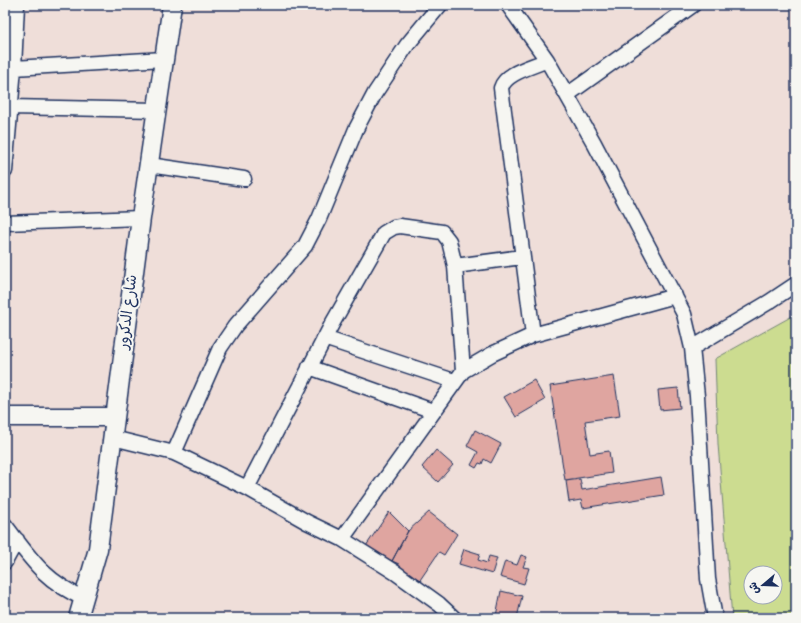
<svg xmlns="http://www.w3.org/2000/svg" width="801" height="623" font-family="'Gochi Hand','Playpen Sans Arabic',sans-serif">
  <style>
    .green { fill: #ccdc90; stroke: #748677; fill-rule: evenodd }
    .building { fill: #dfa5a0; stroke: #1b2f5e }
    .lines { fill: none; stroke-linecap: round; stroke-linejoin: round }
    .minor-casing { stroke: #1b2f5e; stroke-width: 17 }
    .tertiary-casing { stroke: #1b2f5e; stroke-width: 21 }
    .minor { stroke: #f6f6f2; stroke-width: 14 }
    .tertiary { stroke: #f6f6f2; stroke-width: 18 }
    .labels { text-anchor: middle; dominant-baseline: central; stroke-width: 4; stroke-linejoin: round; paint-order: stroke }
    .street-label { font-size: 15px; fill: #1b2f5e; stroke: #f6f6f2 }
  </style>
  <rect width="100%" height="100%" fill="#efded9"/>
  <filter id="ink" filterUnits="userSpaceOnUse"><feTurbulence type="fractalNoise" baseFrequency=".025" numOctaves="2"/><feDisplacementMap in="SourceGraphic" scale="8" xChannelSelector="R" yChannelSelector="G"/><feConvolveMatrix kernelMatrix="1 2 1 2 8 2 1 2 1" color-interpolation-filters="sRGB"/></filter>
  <g filter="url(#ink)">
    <path class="green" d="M796 314V618H732L718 444 715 359ZM751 573H775V597H751Z"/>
    <path class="building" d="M614 376 620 416 585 421 590 454 609 451 612 473 565 480 550 386Z
      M534 380 545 400 516 417 504 397Z
      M678 388 680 408 660 410 658 390Z
      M475 430 501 444 491 463 484 459 482 464 479 463 476 468 471 465 478 452 467 446Z
      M436 450 453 465 438 482 422 467Z
      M661 477 664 495 583 508 581 500 569 502 566 481 580 479 582 490Z
      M389 512 408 531 392 561 366 546Z
      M429 512 457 534 444 555 439 552 420 580 397 568 399 564 392 561 408 531Z
      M464 549 480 554 478 560 487 563 489 556 497 558 492 574 459 564Z
      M521 555 527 557 523 567 529 568 524 584 500 577 505 561 517 565Z
      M501 591 522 596 517 618 496 616Z"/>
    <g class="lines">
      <defs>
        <path id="minor" d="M508 5 547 60 594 143 684 314 692 348 697 396 708 579 715 618
          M14 68 164 59
          M567 95 693 5
          M10 107 157 110
          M149 165 244 179
          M5 171 14 68 17 5
          M5 223 141 218
          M533 335 501 88C506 72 533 67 547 60
          M324 338 454 381
          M692 348 769 302 796 284
          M309 367 433 411
          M463 371 455 266 522 257
          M113 438 174 453 247 488 307 522 342 539 396 573 439 604 454 618
          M174 453 220 348 235 326 305 246 319 219 356 129 375 93 407 45 440 5
          M247 488 332 324 384 233 394 227 400 226 442 232 449 241 455 266
          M5 525C31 559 44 581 85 599
          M342 539 463 371 492 354 533 335 675 296
          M5 562 17 540"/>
        <path id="tertiary" d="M5 417H115
          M78 618 98 549 141 218 172 5"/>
      </defs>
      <use href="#minor" class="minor-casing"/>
      <use href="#tertiary" class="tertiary-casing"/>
      <use href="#minor" class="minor"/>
      <use href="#tertiary" class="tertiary"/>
    </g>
  </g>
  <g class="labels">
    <g class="street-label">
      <text transform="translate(129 312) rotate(-83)">شارع الدكرور</text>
    </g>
  </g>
  <rect width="801" height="623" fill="none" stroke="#f6f6f2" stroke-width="20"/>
  <rect x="10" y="10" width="781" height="603" fill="none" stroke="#1b2f5e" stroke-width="1.5" filter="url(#ink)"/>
  <g transform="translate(763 585) rotate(251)"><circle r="19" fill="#f6f6f2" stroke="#9ea6b7"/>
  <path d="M0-3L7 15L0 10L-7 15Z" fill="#1b2f5e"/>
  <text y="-6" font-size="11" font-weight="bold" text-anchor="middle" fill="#1b2f5e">ش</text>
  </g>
</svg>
